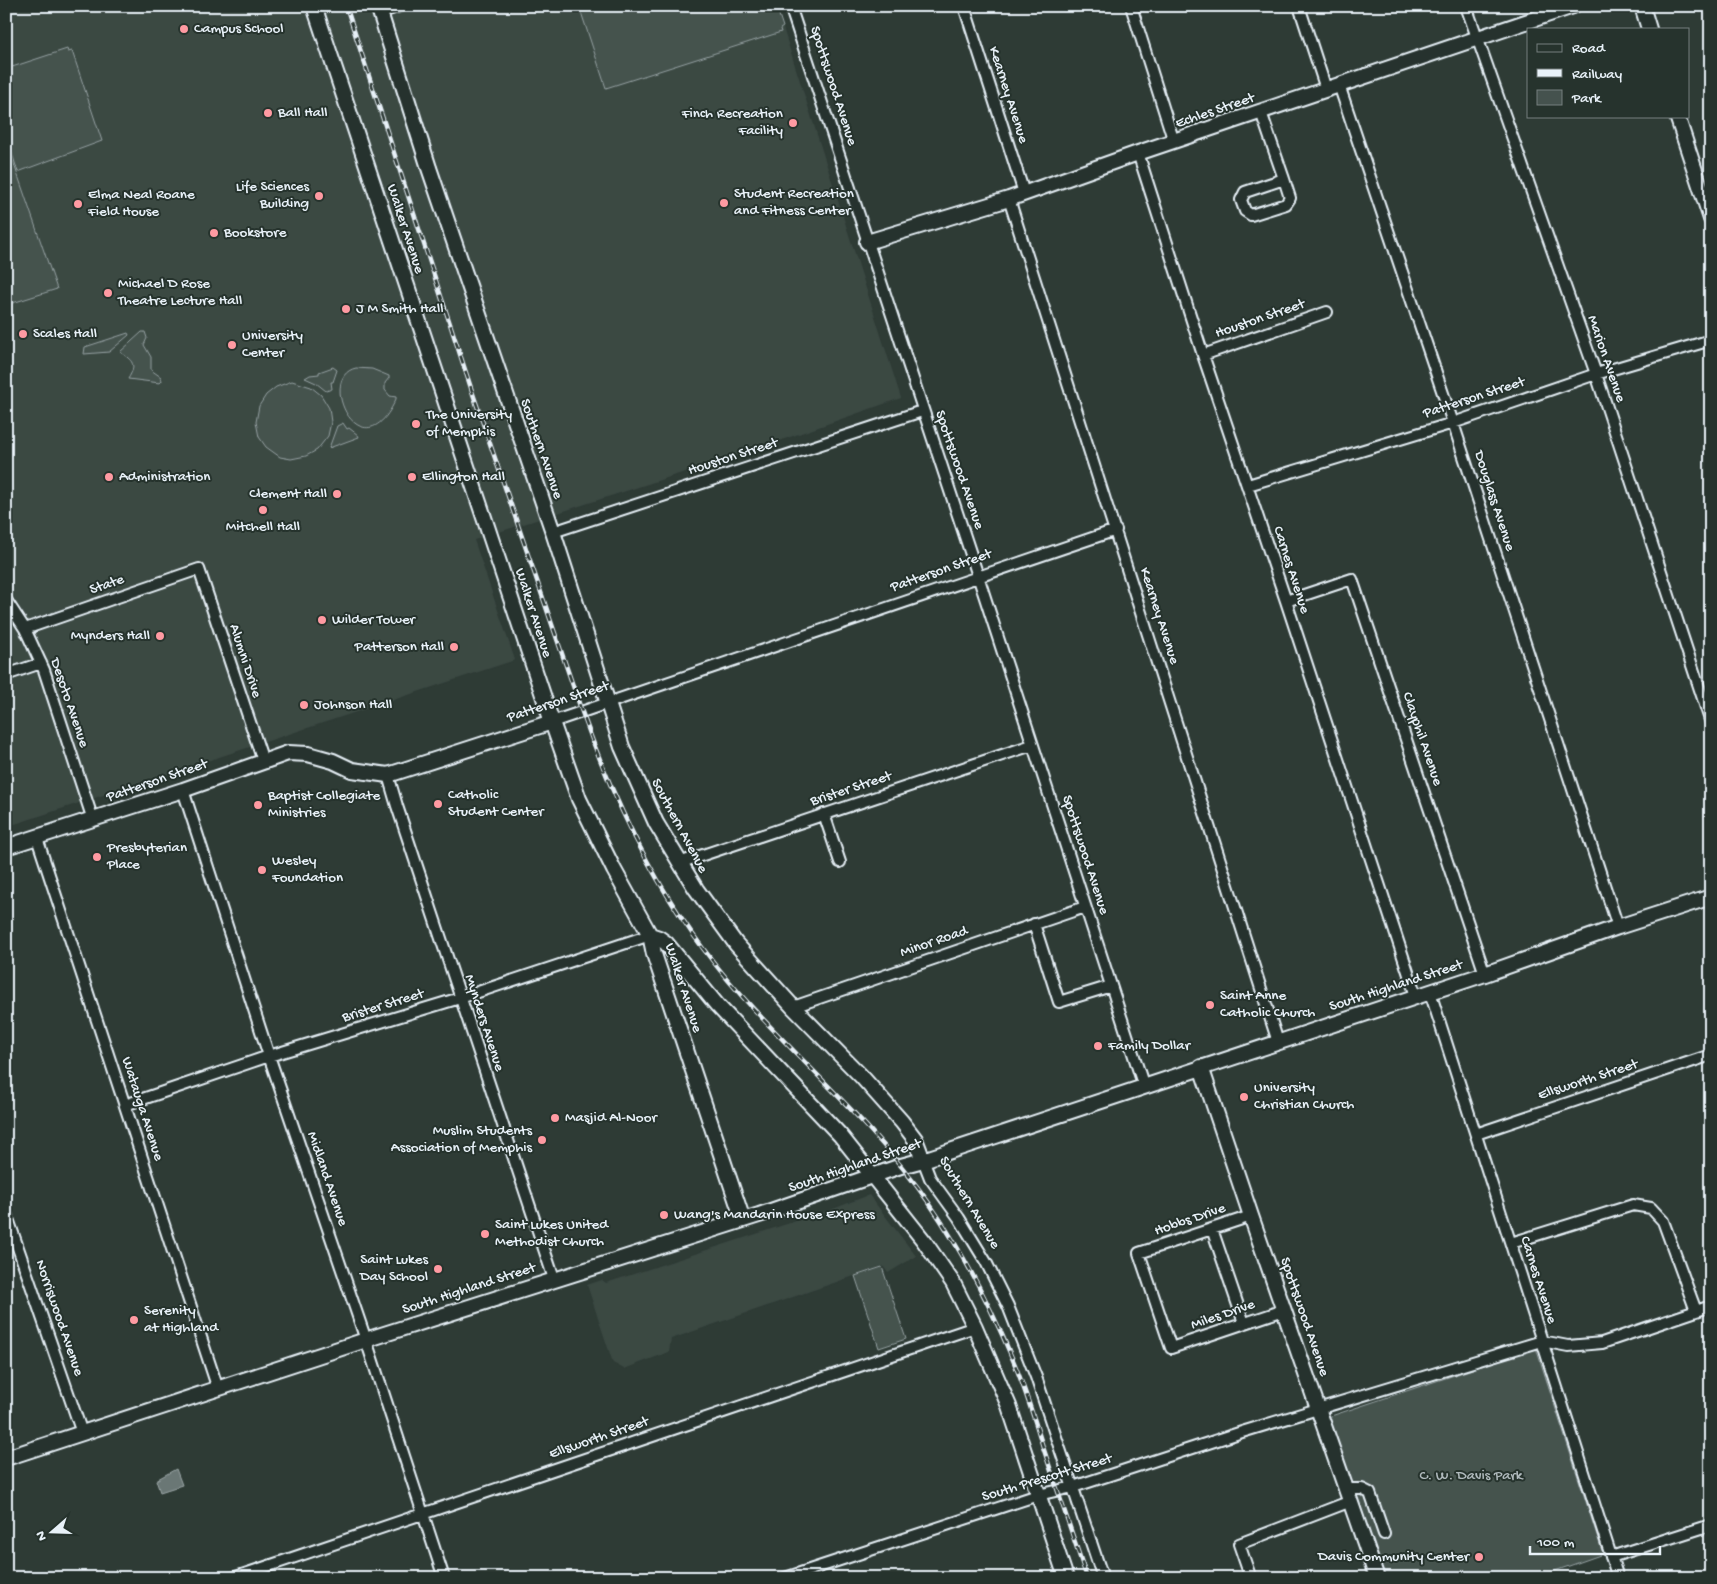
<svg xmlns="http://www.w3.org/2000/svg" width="1717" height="1584" font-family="'Gochi Hand',sans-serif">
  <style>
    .built { fill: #3b4843 }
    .green { fill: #45524e; stroke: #96a2a3 }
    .water { fill: #6b7775; stroke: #9da8a9 }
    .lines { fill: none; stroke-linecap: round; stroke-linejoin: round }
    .street-casing { stroke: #e8f1f8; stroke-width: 14 }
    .secondary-casing { stroke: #e8f1f8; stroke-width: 18 }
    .street { stroke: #26332d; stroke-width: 10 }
    .secondary { stroke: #26332d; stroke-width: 14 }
    .rail-casing { stroke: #e8f1f8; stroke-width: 4.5 }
    .rail { stroke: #26332d; stroke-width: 2.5; stroke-dasharray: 8; stroke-linecap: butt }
    .poi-dot { fill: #ff9aa2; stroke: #26332d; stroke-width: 2 }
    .labels { text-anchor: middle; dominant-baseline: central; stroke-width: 4; stroke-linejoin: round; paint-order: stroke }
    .poi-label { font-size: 15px; fill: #e8f1f8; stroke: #26332d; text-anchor: start }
    .street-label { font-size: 15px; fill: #e8f1f8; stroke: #26332d }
    .park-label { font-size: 15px; fill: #afb9bc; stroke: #26332d }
  </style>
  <rect width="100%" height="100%" fill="#2e3b35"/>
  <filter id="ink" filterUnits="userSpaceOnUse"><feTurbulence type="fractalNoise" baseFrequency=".02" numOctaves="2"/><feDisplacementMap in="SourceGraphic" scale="10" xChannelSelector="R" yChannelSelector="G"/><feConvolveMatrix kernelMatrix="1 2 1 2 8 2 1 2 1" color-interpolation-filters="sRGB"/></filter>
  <g filter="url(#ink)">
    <path class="built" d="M6 6H776L901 398 750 451 474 540 515 660 6 827Z
      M869 1195 916 1256 888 1273 883 1266 671 1339 669 1352 624 1369 613 1363 587 1285 602 1280 606 1283 833 1209Z"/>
    <path class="green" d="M579 6H776L783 27 780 29 781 32 606 88Z
      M67 49 68 52 72 51 102 141 18 172 6 135V69Z
      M6 141 57 289 6 305Z
      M142 332H145L147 338 144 345 151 357V370L161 377 162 381 160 383 128 379C137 364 133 361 120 352Z
      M128 333 129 335 109 352 84 354 85 347Z
      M333 367 337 370 333 382H331L332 389 326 391 316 383 305 378 310 375 319 374V372Z
      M356 368 372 369 389 376V378L385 383V390L390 396 396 397V399C362 475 315 377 356 368Z
      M292 381 311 387 321 395 329 408 331 422 328 436 317 450 306 456 291 459 280 457 266 447 259 437 256 422 259 406 266 395 276 387Z
      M343 423 347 429 349 428 358 435 359 437 329 448 337 426Z
      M882 1267 906 1339 879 1348 855 1276Z
      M1536 1348 1603 1554 1535 1578H1382L1328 1417Z"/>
    <path class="water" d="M176 1469 182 1485 160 1492 156 1480Z"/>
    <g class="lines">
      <defs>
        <path id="street" d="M790 6 978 576 1144 1087
          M964 6 1024 193
          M1131 6 1174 142
          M1299 6 1326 89
          M1466 6 1596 374 1711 723
          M380 13 400 6
          M1339 85 1453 423 1618 927
          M1261 112 1284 179 1245 192 1241 200 1245 211 1251 215 1286 204 1290 198 1284 179
          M1138 153 1203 355 1286 601 1416 996
          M1009 199 1278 1042
          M1203 355 1327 312
          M1248 485 1453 423 1596 374 1711 340
          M553 532 922 411
          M6 600 25 629 44 670 93 820
          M1286 601 1352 579 1485 974
          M25 629 199 569 263 761
          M6 675 41 663
          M552 722 1116 530
          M388 775 397 806 554 1279
          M183 790 269 1056 366 1340 444 1578
          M824 814 840 862
          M37 838 218 1389
          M679 863 1032 745
          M1034 924 1059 1002 1111 986
          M1430 992 1618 1578
          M793 1007 1085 907
          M125 1105 269 1056 460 998 650 935
          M1476 1134 1711 1055
          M923 1160 930 1178 959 1218 986 1262 1008 1306 1036 1377 1103 1578
          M6 1213 82 1433
          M1251 1216 1139 1253 1171 1348 1284 1310
          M1212 1229 1244 1323
          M1511 1243 1633 1205 1651 1208 1663 1221 1696 1311
          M1346 1489H1362L1370 1493 1384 1534
          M1611 1557 1711 1525
          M1249 1573 1239 1544 1351 1501
          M233 1578 975 1327
          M785 1578 1038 1495 1073 1487 1242 1432 1542 1341 1568 1346 1602 1343 1711 1306"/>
        <path id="secondary" d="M314 6 552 722 579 799 614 870 650 935 654 954 743 1220
          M378 6 429 168 553 532 622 747 656 823 696 889 736 944 793 1007 862 1077 902 1122 915 1139 923 1160
          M1642 6 1649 29
          M1677 116 1711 219
          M867 242 1009 199 1138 153 1573 6
          M6 847 183 790 288 753 308 754 333 761 352 770 388 775 552 722
          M650 935 659 938 666 943 717 1005 840 1135 924 1241 953 1283 975 1327 1009 1406 1066 1578
          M1201 1067 1251 1216 1377 1578
          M6 1458 375 1337 759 1215 901 1166 923 1160 1485 974 1618 927 1711 897"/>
      </defs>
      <use href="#street" class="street-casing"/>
      <use href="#secondary" class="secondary-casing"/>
      <use href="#street" class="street"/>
      <use href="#secondary" class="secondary"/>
      <defs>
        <path id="rail" d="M346 6 472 391 582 712C619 816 666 911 741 995 803 1065 875 1125 929 1203 963 1252 990 1305 1013 1360 1025 1388 1034 1418 1043 1447 1058 1491 1072 1534 1087 1578"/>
      </defs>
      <use href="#rail" class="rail-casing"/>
      <use href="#rail" class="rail"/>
    </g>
  </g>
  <g class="poi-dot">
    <circle cx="184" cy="29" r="5"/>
    <circle cx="268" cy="113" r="5"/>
    <circle cx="793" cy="123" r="5"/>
    <circle cx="319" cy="196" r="5"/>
    <circle cx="724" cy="203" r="5"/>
    <circle cx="78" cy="204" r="5"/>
    <circle cx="214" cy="233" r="5"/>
    <circle cx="108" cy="293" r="5"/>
    <circle cx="346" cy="309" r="5"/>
    <circle cx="23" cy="334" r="5"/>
    <circle cx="232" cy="345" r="5"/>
    <circle cx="416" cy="424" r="5"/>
    <circle cx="109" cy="477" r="5"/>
    <circle cx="412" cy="477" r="5"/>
    <circle cx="337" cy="494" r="5"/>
    <circle cx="263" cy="510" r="5"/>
    <circle cx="322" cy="620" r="5"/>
    <circle cx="160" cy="636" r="5"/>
    <circle cx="454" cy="647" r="5"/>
    <circle cx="304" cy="705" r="5"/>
    <circle cx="438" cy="804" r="5"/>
    <circle cx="258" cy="805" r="5"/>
    <circle cx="97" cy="857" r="5"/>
    <circle cx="262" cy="870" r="5"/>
    <circle cx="1210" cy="1005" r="5"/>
    <circle cx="1098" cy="1046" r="5"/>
    <circle cx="1244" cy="1097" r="5"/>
    <circle cx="555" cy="1118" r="5"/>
    <circle cx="542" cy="1140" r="5"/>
    <circle cx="664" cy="1215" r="5"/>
    <circle cx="485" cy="1234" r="5"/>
    <circle cx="438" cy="1269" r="5"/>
    <circle cx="134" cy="1320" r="5"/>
    <circle cx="1479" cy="1557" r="5"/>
  </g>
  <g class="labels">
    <g class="poi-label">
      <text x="194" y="29">Campus School</text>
      <text x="278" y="113">Ball Hall</text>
      <text x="783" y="114" text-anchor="end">Finch Recreation<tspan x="783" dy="17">Facility</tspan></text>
      <text x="309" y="187" text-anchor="end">Life Sciences<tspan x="309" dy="17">Building</tspan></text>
      <text x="734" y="194">Student Recreation<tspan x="734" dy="17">and Fitness Center</tspan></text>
      <text x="88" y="195">Elma Neal Roane<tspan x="88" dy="17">Field House</tspan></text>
      <text x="224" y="233">Bookstore</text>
      <text x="118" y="284">Michael D Rose<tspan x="118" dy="17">Theatre Lecture Hall</tspan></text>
      <text x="356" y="309">J M Smith Hall</text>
      <text x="33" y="334">Scales Hall</text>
      <text x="242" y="336">University<tspan x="242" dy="17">Center</tspan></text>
      <text x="426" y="415">The University<tspan x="426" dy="17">of Memphis</tspan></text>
      <text x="119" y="477">Administration</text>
      <text x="422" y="477">Ellington Hall</text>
      <text x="327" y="494" text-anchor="end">Clement Hall</text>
      <text x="263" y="527" text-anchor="middle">Mitchell Hall</text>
      <text x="332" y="620">Wilder Tower</text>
      <text x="150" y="636" text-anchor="end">Mynders Hall</text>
      <text x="444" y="647" text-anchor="end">Patterson Hall</text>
      <text x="314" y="705">Johnson Hall</text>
      <text x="448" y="795">Catholic<tspan x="448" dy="17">Student Center</tspan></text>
      <text x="268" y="796">Baptist Collegiate<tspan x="268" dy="17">Ministries</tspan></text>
      <text x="107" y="848">Presbyterian<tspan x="107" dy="17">Place</tspan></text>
      <text x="272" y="861">Wesley<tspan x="272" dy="17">Foundation</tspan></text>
      <text x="1220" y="996">Saint Anne<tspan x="1220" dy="17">Catholic Church</tspan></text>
      <text x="1108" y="1046">Family Dollar</text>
      <text x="1254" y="1088">University<tspan x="1254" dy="17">Christian Church</tspan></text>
      <text x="565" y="1118">Masjid Al-Noor</text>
      <text x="532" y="1131" text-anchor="end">Muslim Students<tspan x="532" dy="17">Association of Memphis</tspan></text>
      <text x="674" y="1215">Wang's Mandarin House Express</text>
      <text x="495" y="1225">Saint Lukes United<tspan x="495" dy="17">Methodist Church</tspan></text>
      <text x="428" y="1260" text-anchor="end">Saint Lukes<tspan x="428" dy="17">Day School</tspan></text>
      <text x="144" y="1311">Serenity<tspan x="144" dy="17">at Highland</tspan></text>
      <text x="1469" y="1557" text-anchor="end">Davis Community Center</text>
    </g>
    <g class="street-label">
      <text transform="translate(833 86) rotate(72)">Spottswood Avenue</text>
      <text transform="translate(1008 95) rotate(72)">Kearney Avenue</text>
      <text transform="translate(1215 111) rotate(-19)">Echles Street</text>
      <text transform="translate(405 229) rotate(72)">Walker Avenue</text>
      <text transform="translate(1260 319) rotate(-19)">Houston Street</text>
      <text transform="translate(1606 359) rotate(71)">Marion Avenue</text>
      <text transform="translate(1474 398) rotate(-18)">Patterson Street</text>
      <text transform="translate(541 449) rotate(71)">Southern Avenue</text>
      <text transform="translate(733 457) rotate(-18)">Houston Street</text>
      <text transform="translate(959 470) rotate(71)">Spottswood Avenue</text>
      <text transform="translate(1494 501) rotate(72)">Douglass Avenue</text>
      <text transform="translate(1291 570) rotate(72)">Carnes Avenue</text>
      <text transform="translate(941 571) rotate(-19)">Patterson Street</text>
      <text transform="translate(107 585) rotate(-19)">State</text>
      <text transform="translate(533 613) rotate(72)">Walker Avenue</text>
      <text transform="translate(1159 616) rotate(72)">Kearney Avenue</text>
      <text transform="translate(245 661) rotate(72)">Alumni Drive</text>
      <text transform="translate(558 702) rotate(-18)">Patterson Street</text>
      <text transform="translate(69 703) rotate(71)">Desoto Avenue</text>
      <text transform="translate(1422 739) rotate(71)">Clayphil Avenue</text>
      <text transform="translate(157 781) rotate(-19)">Patterson Street</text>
      <text transform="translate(851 789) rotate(-18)">Brister Street</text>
      <text transform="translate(679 826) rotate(62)">Southern Avenue</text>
      <text transform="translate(1085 855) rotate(72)">Spottswood Avenue</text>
      <text transform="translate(934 942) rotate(-19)">Minor Road</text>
      <text transform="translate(1396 986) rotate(-18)">South Highland Street</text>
      <text transform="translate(683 988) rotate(72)">Walker Avenue</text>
      <text transform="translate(383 1006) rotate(-17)">Brister Street</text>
      <text transform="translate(484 1023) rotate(72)">Mynders Avenue</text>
      <text transform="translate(1588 1080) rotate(-18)">Ellsworth Street</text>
      <text transform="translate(142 1109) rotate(72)">Watauga Avenue</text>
      <text transform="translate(855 1166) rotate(-19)">South Highland Street</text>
      <text transform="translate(327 1179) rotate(71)">Midland Avenue</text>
      <text transform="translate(969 1203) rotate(59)">Southern Avenue</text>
      <text transform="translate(1190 1220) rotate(-19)">Hobbs Drive</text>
      <text transform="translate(1538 1280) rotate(72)">Carnes Avenue</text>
      <text transform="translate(469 1289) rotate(-18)">South Highland Street</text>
      <text transform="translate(1223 1315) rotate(-19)">Miles Drive</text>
      <text transform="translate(1304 1317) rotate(71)">Spottswood Avenue</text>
      <text transform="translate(59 1318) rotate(71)">Norriswood Avenue</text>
      <text transform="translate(599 1438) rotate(-19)">Ellsworth Street</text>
      <text transform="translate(1047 1478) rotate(-17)">South Prescott Street</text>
    </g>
    <g class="park-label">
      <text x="1471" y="1476">C. W. Davis Park</text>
    </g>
  </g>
  <rect width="1717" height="1584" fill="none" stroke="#26332d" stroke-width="25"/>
  <rect x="12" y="12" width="1692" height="1559" fill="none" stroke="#e8f1f8" stroke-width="2" filter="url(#ink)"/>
  <rect x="1527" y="28" width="162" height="90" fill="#26332d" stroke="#747f7e"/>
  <rect x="1537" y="44" width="25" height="8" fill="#26332d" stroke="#747f7e"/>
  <text x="1572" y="52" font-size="15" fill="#e8f1f8">Road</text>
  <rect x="1537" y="69" width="25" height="8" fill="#e8f1f8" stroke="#747f7e"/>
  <text x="1572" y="78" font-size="15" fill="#e8f1f8">Railway</text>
  <rect x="1537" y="90" width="25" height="15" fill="#45524e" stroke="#747f7e"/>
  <text x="1572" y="102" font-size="15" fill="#e8f1f8">Park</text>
  <g transform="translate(52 1532) rotate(250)" stroke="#26332d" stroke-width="4" paint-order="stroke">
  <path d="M0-4L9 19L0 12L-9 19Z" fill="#e8f1f8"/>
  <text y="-8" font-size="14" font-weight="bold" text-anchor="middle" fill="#e8f1f8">N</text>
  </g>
  <path d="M1530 1546v8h130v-8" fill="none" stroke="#e8f1f8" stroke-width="2.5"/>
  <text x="1537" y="1546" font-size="15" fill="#e8f1f8" stroke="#26332d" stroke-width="4" paint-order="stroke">100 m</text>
</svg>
